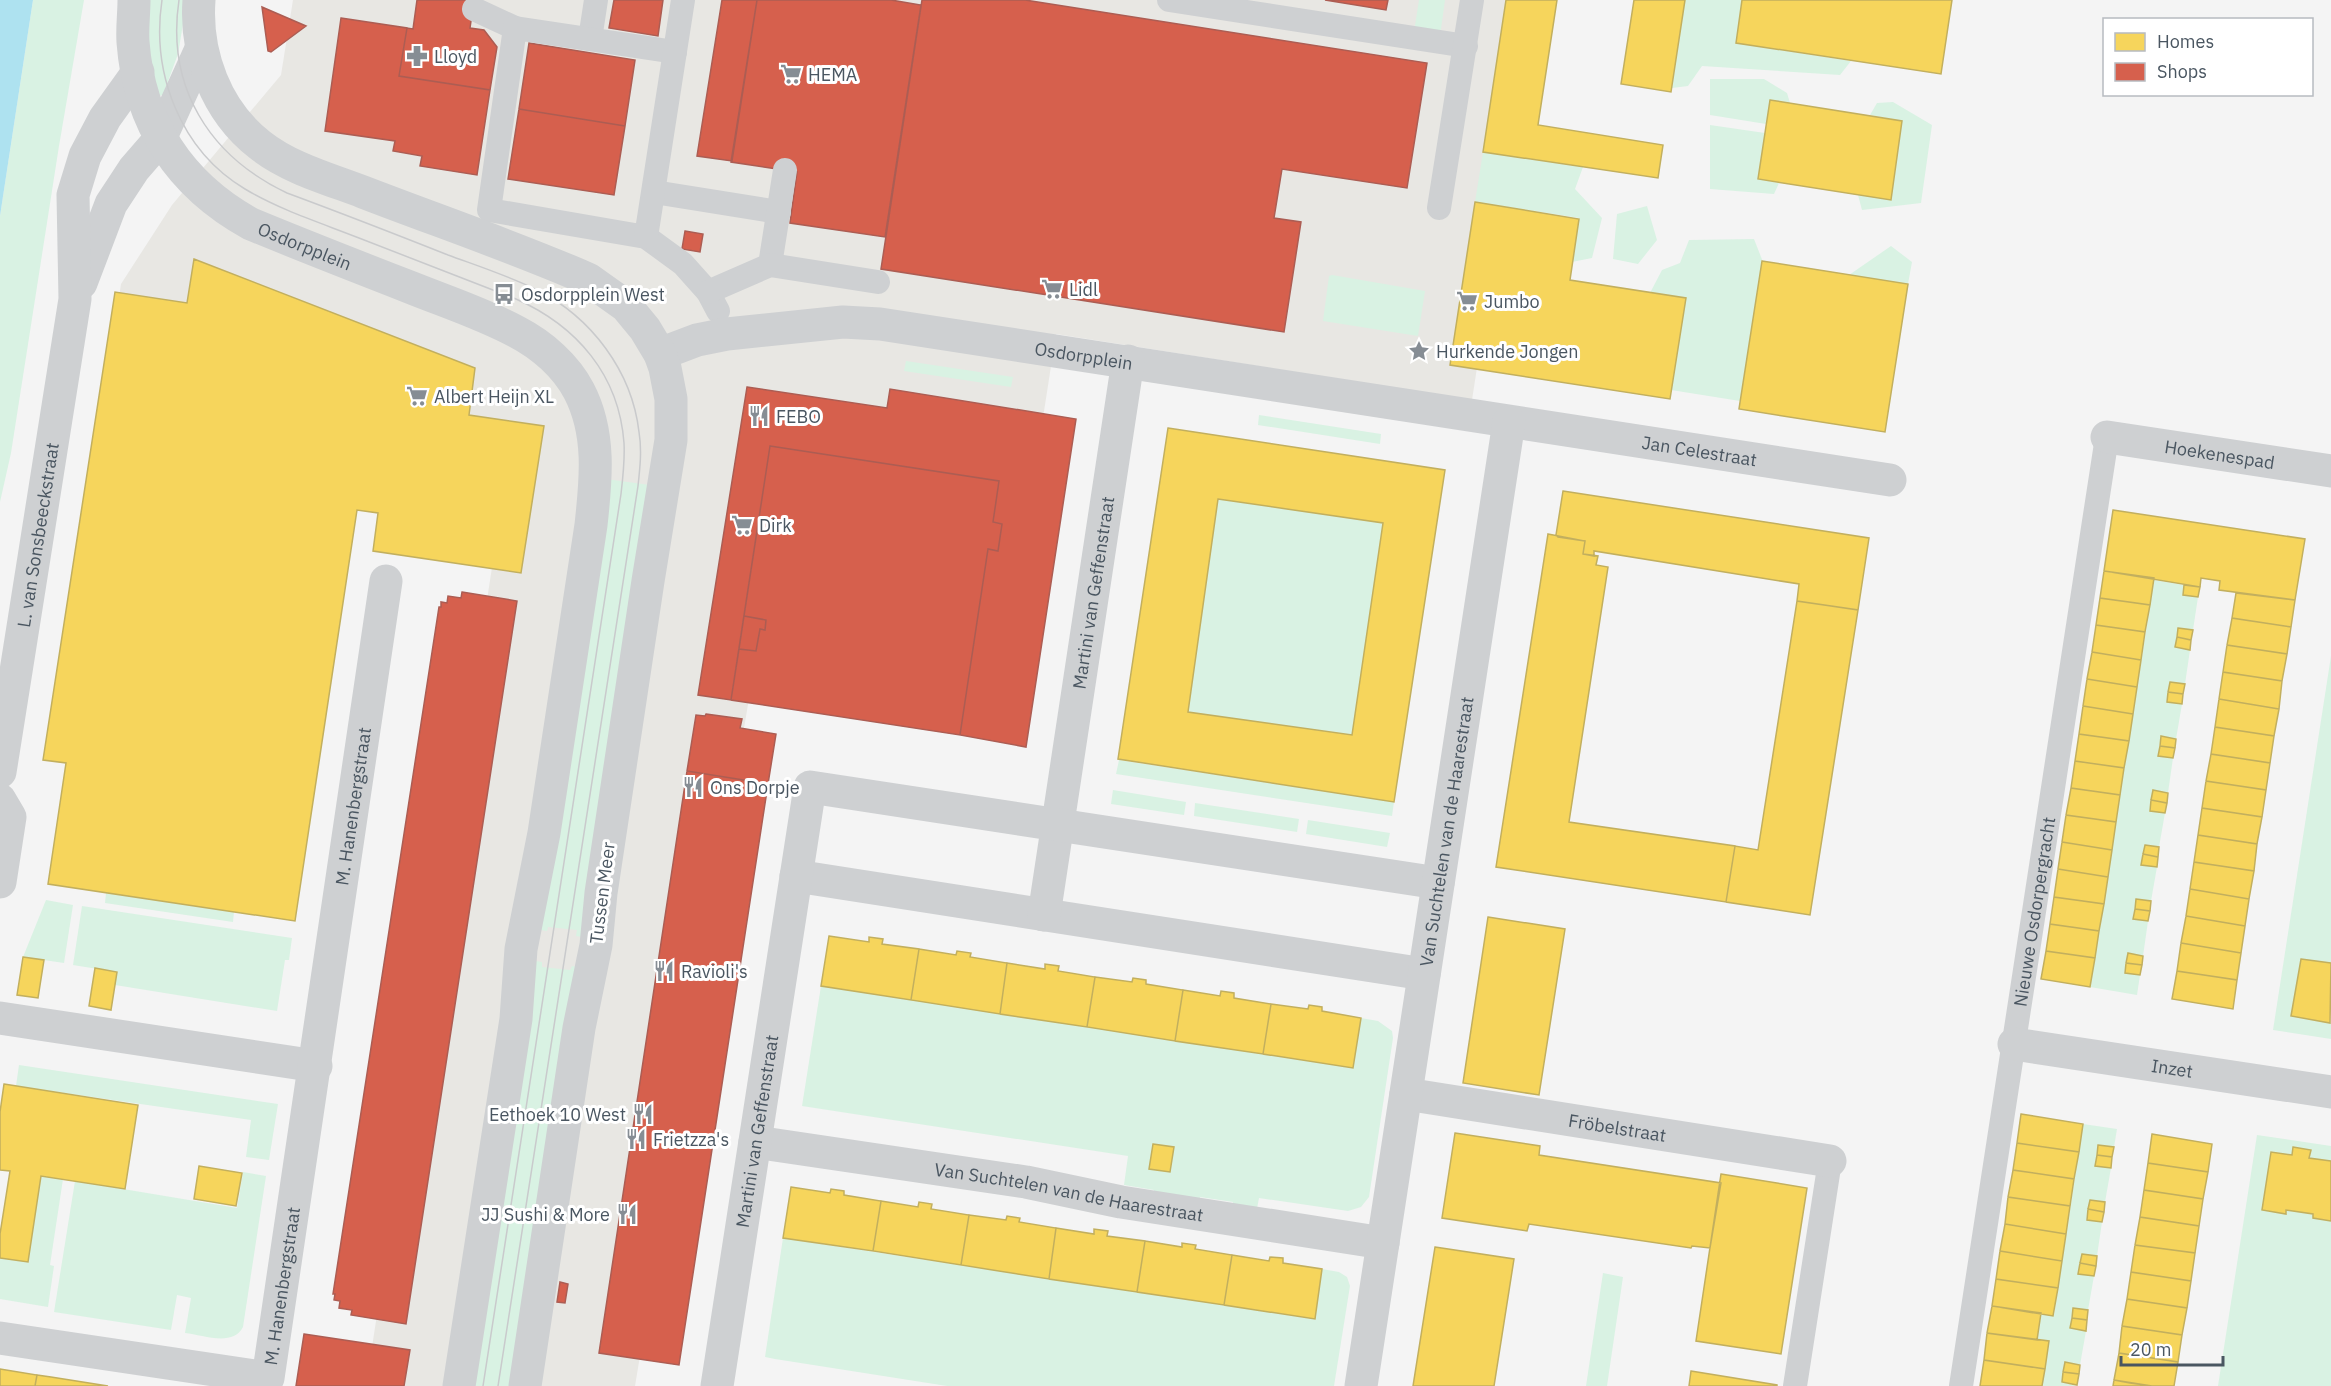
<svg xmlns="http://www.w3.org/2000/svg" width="2331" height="1386" font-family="'IBM Plex Sans',sans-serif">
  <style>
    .commercial { fill: #e8e7e3 }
    .green { fill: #d9f2e3 }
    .water { fill: #aee2f0 }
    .homes { fill: #f6d55c; stroke: #c2af5e; stroke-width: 1.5; fill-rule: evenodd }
    .shops { fill: #d6604d; stroke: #ac5d53; stroke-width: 1.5 }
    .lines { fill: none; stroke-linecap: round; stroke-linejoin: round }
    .pedestrian { stroke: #ced0d2; stroke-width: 24 }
    .minor { stroke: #ced0d2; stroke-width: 33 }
    .tertiary { stroke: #ced0d2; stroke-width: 33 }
    .tram { stroke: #c9cacc; stroke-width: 1.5 }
    .labels { text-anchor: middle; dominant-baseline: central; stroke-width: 6; stroke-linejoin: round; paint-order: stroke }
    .poi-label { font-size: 18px; fill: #4a5661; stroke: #fff; text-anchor: start }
    .street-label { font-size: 18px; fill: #4a5661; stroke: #fff }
  </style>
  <rect width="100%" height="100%" fill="#f4f4f4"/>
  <path class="commercial" d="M293 0H1534L1472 400 1056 334 1029 508 787 469 635 1386H366L513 431 107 375 121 284 172 205 281 75Z"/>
  <path class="green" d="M33 0H84L59 146 11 453 0 502V216Z
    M150 0H187L178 54 163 95 159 96 145 51Z
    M1419 0H1445L1440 36 1414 32Z
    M1685 0H1742L1736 43 1851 61 1840 75 1702 66 1688 86 1672 88Z
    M1710 79H1764L1787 93 1790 103 1770 100 1766 124 1710 115Z
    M1893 102 1932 125 1921 203 1862 210 1858 195 1891 199 1902 121 1870 115 1877 103Z
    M1710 125 1765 133 1758 179 1779 183 1774 194 1710 189Z
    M1483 152 1583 167 1575 189 1602 218 1592 258 1572 262 1579 218 1475 202Z
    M1647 206 1657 240 1638 264 1613 259 1617 214Z
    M1754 239 1763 262H1762L1740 401 1671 390 1650 293 1662 270 1680 263 1689 240Z
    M1891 246 1912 262 1908 284 1849 275Z
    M1332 275 1425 291 1418 336 1323 321 1329 276Z
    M906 361 1013 377 1011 387 904 371Z
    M1259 415 1381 434 1380 444 1258 425Z
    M606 479 657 486 588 938 576 936 577 930 548 927 547 931 534 929Z
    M1218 499 1383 523 1352 735 1188 712Z
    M2154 580 2184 585 2183 595 2198 597 2193 630 2178 628 2175 647 2190 650 2185 684 2170 682 2167 702 2182 704 2176 739 2161 736 2158 756 2173 758 2168 793 2153 791 2165 813 2159 847 2145 845 2142 865 2157 867 2151 901 2136 899 2133 918 2148 921 2143 956 2128 953 2125 973 2140 975 2137 995 2090 987Z
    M2331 656V963L2301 959 2292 1016 2330 1023 2331 1019V1039L2273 1030Z
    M1119 760 1394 802 1392 816 1116 774Z
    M1113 790 1186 802 1184 815 1111 804Z
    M1195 803 1299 819 1297 832 1194 816Z
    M1308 820 1390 833 1387 847 1306 834Z
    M106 893 234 912 233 922 105 903Z
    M46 900 73 905 64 963 23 957Z
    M82 906 292 938 289 960H285L277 1011 115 985 116 972 73 965Z
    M529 960 542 962V967L570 970 572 966 583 968 514 1386H469Z
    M821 986 1353 1068 1361 1018 1378 1021 1392 1031 1393 1038 1369 1197 1361 1207 1348 1211 1259 1198 1256 1214 1232 1210 1233 1202 1200 1197 1199 1205 1153 1198 1154 1190 1124 1185 1128 1156 802 1106Z
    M19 1065 278 1104 269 1160 246 1157 251 1120 16 1086Z
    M2083 1124 2117 1129 2114 1147 2098 1145 2111 1168 2105 1202 2090 1200 2087 1220 2102 1222 2097 1256 2082 1254 2079 1274 2094 1276 2088 1310 2073 1308 2070 1328 2086 1331 2080 1365 2065 1363 2062 1382 2077 1386H2042L2049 1341 2037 1339 2041 1314 2054 1315Z
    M2257 1135 2331 1146V1161L2309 1158 2311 1150 2293 1147 2292 1155 2271 1152 2262 1210 2285 1214 2286 1210 2313 1214V1218L2331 1221V1386H2218Z
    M243 1172 266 1176 243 1327C233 1347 203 1335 185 1333L191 1298 177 1295 171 1330 54 1312 75 1181 237 1208Z
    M41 1176 63 1179 50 1265 54 1266 48 1307 0 1299V1258Z
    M783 1238 1314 1319 1322 1269 1339 1272 1347 1277 1350 1286 1334 1386H947L775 1359 765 1357Z
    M1603 1273 1623 1277 1607 1386H1586Z"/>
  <path class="water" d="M0 0H33L0 216Z"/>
  <path class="homes" d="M1506 0H1557L1538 125 1663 145 1658 178 1483 152Z
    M1634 0H1685L1671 92 1621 84Z
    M1742 0H1952L1941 74 1736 43Z
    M1770 100 1902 121 1891 200 1758 179Z
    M1475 202 1579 219 1570 280 1686 298 1670 399 1450 365Z
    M194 259 475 368 469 415 544 426 521 573 373 551 378 513 357 510 295 921 48 884 66 763 43 760 115 292 187 303Z
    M1762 261 1908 284 1885 432 1739 409Z
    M1168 428 1445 470 1394 802 1118 759ZM1218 499 1383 523 1352 735 1188 712Z
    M1563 491 1869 538 1858 610 1797 601 1799 584 1594 551V556L1583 554 1585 541 1558 537 1556 535Z
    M2113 510 2305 539 2295 600 2219 590 2220 581 2201 578 2200 587 2104 571Z
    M1548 534 1585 541 1583 554 1598 556 1596 565 1608 567 1569 822 1735 846 1726 902 1496 867Z
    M2104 571 2154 578 2150 605 2100 598Z
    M2184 585 2200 587 2198 597 2183 595Z
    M2236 593 2295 600 2291 627 2232 618Z
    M2100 598 2150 605 2145 632 2096 625Z
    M1797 601 1858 610 1810 915 1726 902 1735 846 1758 850Z
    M2232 618 2291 627 2287 654 2227 645Z
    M2096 625 2145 632 2141 660 2092 652Z
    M2178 628 2193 630 2191 640 2177 637Z
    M2177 637 2191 640 2190 650 2175 647Z
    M2227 645 2287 654 2282 681 2223 672Z
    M2092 652 2141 660 2137 687 2087 679Z
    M2223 672 2282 681 2279 709 2219 699Z
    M2087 679 2137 687 2133 714 2083 706Z
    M2170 682 2185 684 2183 694 2168 692Z
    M2168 692 2183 694 2182 704 2167 702Z
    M2219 699 2279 709 2274 736 2215 727Z
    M2083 706 2133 714 2129 741 2079 734Z
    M2215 727 2274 736 2270 763 2211 754Z
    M2079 734 2129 741 2124 768 2075 761Z
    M2161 736 2176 739 2175 748 2160 746Z
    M2160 746 2175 748 2173 758 2158 756Z
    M2211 754 2270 763 2266 790 2206 781Z
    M2075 761 2124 768 2120 795 2071 788Z
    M2206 781 2266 790 2262 817 2202 808Z
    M2071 788 2120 795 2116 822 2066 815Z
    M2153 790 2168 793 2167 803 2151 800Z
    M2151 800 2167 803 2165 813 2150 811Z
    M2202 808 2262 817 2257 844 2198 835Z
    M2066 815 2116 822 2112 850 2062 842Z
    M2198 835 2257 844 2254 871 2194 862Z
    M2062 842 2112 850 2108 877 2058 869Z
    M2145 845 2159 847 2158 857 2143 854Z
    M2143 854 2158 857 2157 867 2141 865Z
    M2194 862 2254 871 2249 899 2190 889Z
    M2058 869 2108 877 2104 904 2054 897Z
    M2190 889 2249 899 2245 926 2186 916Z
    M2054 897 2104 904 2099 931 2050 924Z
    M2136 899 2151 901 2150 911 2135 909Z
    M2135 909 2150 911 2148 921 2133 919Z
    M2186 916 2245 926 2241 953 2181 943Z
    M1488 917 1565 929 1539 1095 1463 1083Z
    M2050 924 2099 931 2095 958 2046 951Z
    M829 936 869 942V937L883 939 882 944 919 949 911 1000 821 986Z
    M2181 943 2241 953 2237 980 2177 971Z
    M919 949 956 955 957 951 971 953 970 957 1007 963 1000 1014 911 1000Z
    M2046 951 2095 958 2090 987 2041 979Z
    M2128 953 2143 956 2142 965 2126 963Z
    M23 957 44 960 38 998 17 995Z
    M2301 959 2331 963 2330 1023 2291 1016Z
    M1007 963 1045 969V964L1059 966 1058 971 1095 977 1087 1027 1000 1014Z
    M2126 963 2142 965 2140 975 2125 973Z
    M95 968 117 972 111 1010 89 1006Z
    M2177 971 2237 980 2233 1009 2172 999Z
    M1095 977 1132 982 1133 978 1146 980V984L1183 990 1175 1041 1087 1027Z
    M1183 990 1220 996 1221 991 1234 993V998L1271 1004 1263 1054 1175 1041Z
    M1271 1004 1308 1009 1309 1005 1322 1007V1011L1361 1018 1353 1068 1263 1054Z
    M4 1084 138 1105 125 1189 41 1176 28 1262 0 1258V1234L10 1171 0 1170V1112Z
    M2021 1114 2083 1124 2079 1152 2017 1143Z
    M1455 1133 1540 1146 1539 1155 1721 1183 1710 1248 1692 1246 1691 1248 1529 1224 1527 1231 1442 1218Z
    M2152 1134 2212 1144 2208 1172 2148 1163Z
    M2017 1143 2079 1152 2074 1179 2013 1170Z
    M1153 1144 1174 1147 1170 1172 1149 1169Z
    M2098 1145 2114 1147 2112 1157 2097 1155Z
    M2293 1147 2311 1150 2309 1158 2331 1161V1221L2313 1218V1214L2286 1210V1214L2262 1210 2271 1152 2292 1155Z
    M2097 1155 2112 1157 2111 1168 2095 1166Z
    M2148 1163 2208 1172 2203 1199 2144 1190Z
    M199 1166 242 1173 236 1206 194 1199Z
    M2013 1170 2074 1179 2070 1206 2008 1197Z
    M1721 1174 1807 1188 1781 1354 1696 1341Z
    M791 1187 830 1193 831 1189 844 1191V1195L881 1201 873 1251 783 1238Z
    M2144 1190 2203 1199 2199 1226 2140 1217Z
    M2008 1197 2070 1206 2066 1234 2005 1224Z
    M2090 1200 2105 1202 2104 1212 2088 1209Z
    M881 1201 918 1207 919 1202 932 1204 931 1209 969 1215 961 1265 873 1251Z
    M2088 1209 2104 1212 2102 1222 2087 1220Z
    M969 1215 1006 1220 1007 1216 1020 1218 1019 1222 1056 1228 1049 1279 961 1265Z
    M2140 1217 2199 1226 2195 1253 2135 1245Z
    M2005 1224 2066 1234 2062 1261 2000 1251Z
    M1056 1228 1094 1234V1229L1108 1231 1107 1236 1145 1241 1137 1292 1049 1279Z
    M1145 1241 1182 1247V1243L1196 1245 1195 1249 1232 1255 1224 1305 1137 1292Z
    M2135 1245 2195 1253 2191 1281 2131 1272Z
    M1435 1247 1514 1259 1494 1386H1413Z
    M2000 1251 2062 1261 2058 1288 1996 1279Z
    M2082 1254 2097 1256 2096 1266 2080 1263Z
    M1232 1255 1269 1261 1270 1257 1283 1258V1263L1322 1269 1315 1319 1224 1305Z
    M2080 1263 2096 1266 2094 1276 2078 1274Z
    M2131 1272 2191 1281 2187 1308 2127 1299Z
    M1996 1279 2058 1288 2053 1316 1992 1306Z
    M2127 1299 2187 1308 2182 1335 2122 1326Z
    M1992 1306 2041 1313 2037 1340 1987 1333Z
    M2073 1308 2088 1310 2087 1320 2072 1318Z
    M2072 1318 2087 1320 2086 1331 2070 1328Z
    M2122 1326 2182 1335 2178 1362 2119 1353Z
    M1987 1333 2049 1341 2045 1369 1984 1360Z
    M2119 1353 2178 1362 2174 1386H2152L2114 1380Z
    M1984 1360 2045 1369 2042 1386H1980Z
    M2065 1362 2080 1365 2079 1374 2063 1372Z
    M0 1369 37 1375 35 1386H0Z
    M1691 1371 1777 1385V1386H1689Z
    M2063 1372 2079 1374 2077 1385 2062 1382Z
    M37 1375 51 1377 108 1386H35Z
    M2114 1380 2130 1383 2152 1386H2113Z"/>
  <path class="shops" d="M417 0H474L470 28 484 30 497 47 490 90 399 76 407 28 413 29Z
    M614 0H663L658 36 609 28Z
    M722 0H757L732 161 697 156Z
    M757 0H891L921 5 885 237 790 223 797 172 731 162Z
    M922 0H1025L1427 63 1407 188 1282 169 1274 218 1301 222 1284 332 881 269Z
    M1325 0H1388L1386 10Z
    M262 7 306 26 271 52 268 51Z
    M341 18 407 28 399 76 490 90 477 175 420 166 422 156 393 151 395 141 325 131Z
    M529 43 635 60 625 126 519 109Z
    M519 109 625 126 614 195 508 179Z
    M685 231 703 234 700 252 682 249Z
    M747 387 887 408 890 389 1076 419 1026 747 960 735 988 549 998 551 1002 524 993 522 999 481 770 446 731 700 698 695Z
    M770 446 999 481 993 522 1002 524 998 551 988 549 960 735 731 700 739 649 756 651 760 629 765 630 766 620 744 616Z
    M462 592 517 601 406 1324 351 1315 352 1310 339 1308 340 1301 334 1300 335 1294H333L439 607H441V602L447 603 448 596 461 598Z
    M744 616 766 620 765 630 760 629 756 651 739 649Z
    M706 714 742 719 740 728 776 734 768 784 687 771 696 715 705 716Z
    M687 771 768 784 679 1365 599 1353Z
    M560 1282 568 1284 565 1303 557 1302Z
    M304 1334 410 1350 404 1386H296Z"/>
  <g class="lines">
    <g class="pedestrian">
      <path d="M1169 0 1466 46"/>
      <path d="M474 9 515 28"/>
      <path d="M590 39 596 0"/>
      <path d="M675 52 515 28 489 210 646 237 683 264 708 292 718 311"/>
      <path d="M654 192 779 212"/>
      <path d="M1439 208 1472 0"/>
      <path d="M646 237 683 0"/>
      <path d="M770 265 785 170"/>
      <path d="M708 292 770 265 878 282"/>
      <path d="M1795 1386 1830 1161"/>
      <path id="s1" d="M1961 1386 2107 437"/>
    </g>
    <g class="minor">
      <path d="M81 283 111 204 134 169 160 139 201 49"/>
      <path id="s2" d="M660 354 697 340 727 334 843 322 880 324 1890 480"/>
      <path id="s3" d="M2107 437 2331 471"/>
      <path id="s4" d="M0 772 75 299 73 195 85 156 105 118 138 72"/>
      <path d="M0 800 10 817 0 882"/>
      <path d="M796 876 1424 974"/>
      <path id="s5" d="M1044 915 1128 361"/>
      <path d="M0 1018 316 1066"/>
      <path id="s6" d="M2014 1044 2331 1092"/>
      <path id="s7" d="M1406 1094 1830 1161"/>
      <path id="s8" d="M755 1142 1026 1182 1121 1202 1383 1243"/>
      <path id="s9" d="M0 1338 268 1378 386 581"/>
      <path id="s10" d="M717 1386 810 787 1438 883"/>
      <path id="s11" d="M1361 1386 1509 422"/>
    </g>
    <g class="tertiary">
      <path id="s12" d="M134 0C134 14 132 28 133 42 139 123 180 185 251 224 304 246 358 267 412 288 447 302 484 314 517 332 542 345 566 366 579 391 601 433 596 480 591 525L544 833 521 949 516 1019 459 1386"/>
      <path d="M199 0C195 54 216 111 260 145 289 168 329 179 363 192 438 221 515 247 588 279L626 306 645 329 660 354 665 368 671 399V440L648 581 601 893 596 945 579 1028 525 1386"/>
    </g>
    <path class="tram" d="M162 0C151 73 180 150 245 189 280 210 321 223 359 238 411 258 464 279 516 299 577 326 619 375 624 443 625 460 623 477 621 494L483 1386
      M179 0C166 87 209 156 287 193 341 213 395 234 448 255 478 266 509 276 537 290 591 317 632 371 639 432 642 450 640 468 638 486L498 1386"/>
  </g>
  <defs>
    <symbol id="pharmacy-bare" viewBox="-9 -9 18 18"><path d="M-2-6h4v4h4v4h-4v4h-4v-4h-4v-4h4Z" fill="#868d94" stroke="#fff" stroke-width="2.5" paint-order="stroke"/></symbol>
    <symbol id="supermarket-bare" viewBox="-9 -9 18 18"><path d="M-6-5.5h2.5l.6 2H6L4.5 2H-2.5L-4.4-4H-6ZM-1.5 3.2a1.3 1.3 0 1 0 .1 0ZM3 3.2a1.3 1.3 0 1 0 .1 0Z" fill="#868d94" stroke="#fff" stroke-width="2.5" paint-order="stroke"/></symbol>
    <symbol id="bus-bare" viewBox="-9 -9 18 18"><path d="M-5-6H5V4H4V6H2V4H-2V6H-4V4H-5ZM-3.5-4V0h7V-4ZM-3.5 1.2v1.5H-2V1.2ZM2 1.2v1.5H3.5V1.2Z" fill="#868d94" stroke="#fff" stroke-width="2.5" paint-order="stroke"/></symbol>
    <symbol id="sight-bare" viewBox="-9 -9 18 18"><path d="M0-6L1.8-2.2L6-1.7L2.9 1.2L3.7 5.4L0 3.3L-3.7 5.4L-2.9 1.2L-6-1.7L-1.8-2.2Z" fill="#868d94" stroke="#fff" stroke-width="2.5" paint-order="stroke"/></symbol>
    <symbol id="restaurant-bare" viewBox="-9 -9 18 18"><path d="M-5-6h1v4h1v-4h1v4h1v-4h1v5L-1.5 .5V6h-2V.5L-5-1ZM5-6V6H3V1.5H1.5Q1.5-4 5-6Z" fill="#868d94" stroke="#fff" stroke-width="2.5" paint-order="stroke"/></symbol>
  </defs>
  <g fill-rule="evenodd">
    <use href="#pharmacy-bare" x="402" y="41" width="30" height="30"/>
    <use href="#supermarket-bare" x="776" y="59" width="30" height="30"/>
    <use href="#supermarket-bare" x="1037" y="274" width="30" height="30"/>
    <use href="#bus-bare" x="489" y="279" width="30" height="30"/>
    <use href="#supermarket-bare" x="1452" y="286" width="30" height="30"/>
    <use href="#sight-bare" x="1404" y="336" width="30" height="30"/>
    <use href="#supermarket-bare" x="402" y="381" width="30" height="30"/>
    <use href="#restaurant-bare" x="744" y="401" width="30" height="30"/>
    <use href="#supermarket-bare" x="727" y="510" width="30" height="30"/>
    <use href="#restaurant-bare" x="678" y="772" width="30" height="30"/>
    <use href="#restaurant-bare" x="649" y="956" width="30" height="30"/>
    <use href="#restaurant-bare" x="628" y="1099" width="30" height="30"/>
    <use href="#restaurant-bare" x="621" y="1124" width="30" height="30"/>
    <use href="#restaurant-bare" x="612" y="1199" width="30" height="30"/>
  </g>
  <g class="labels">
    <g class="poi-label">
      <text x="434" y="56">Lloyd</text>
      <text x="808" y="74">HEMA</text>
      <text x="1069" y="289">Lidl</text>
      <text x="521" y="294">Osdorpplein West</text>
      <text x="1484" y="301">Jumbo</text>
      <text x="1436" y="351">Hurkende Jongen</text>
      <text x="434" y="396">Albert Heijn XL</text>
      <text x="776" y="416">FEBO</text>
      <text x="759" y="525">Dirk</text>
      <text x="710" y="787">Ons Dorpje</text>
      <text x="681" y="971">Ravioli's</text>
      <text x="626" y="1114" text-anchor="end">Eethoek 10 West</text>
      <text x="653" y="1139">Frietzza's</text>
      <text x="610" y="1214" text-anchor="end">JJ Sushi &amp; More</text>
    </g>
    <g class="street-label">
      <text stroke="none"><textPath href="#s12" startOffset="327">Osdorpplein</textPath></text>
      <text stroke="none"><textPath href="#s2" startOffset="430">Osdorpplein</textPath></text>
      <text stroke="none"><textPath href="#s2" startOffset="1053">Jan Celestraat</textPath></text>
      <text stroke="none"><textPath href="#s3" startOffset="114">Hoekenespad</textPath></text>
      <text stroke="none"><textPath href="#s4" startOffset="240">L. van Sonsbeeckstraat</textPath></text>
      <text stroke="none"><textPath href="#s5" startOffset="326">Martini van Geffenstraat</textPath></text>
      <text stroke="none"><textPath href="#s9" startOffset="849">M. Hanenbergstraat</textPath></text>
      <text stroke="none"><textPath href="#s11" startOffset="561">Van Suchtelen van de Haarestraat</textPath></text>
      <text transform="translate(602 893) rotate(-83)">Tussen Meer</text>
      <text stroke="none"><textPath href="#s1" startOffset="480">Nieuwe Osdorpergracht</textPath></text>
      <text stroke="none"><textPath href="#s6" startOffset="160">Inzet</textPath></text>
      <text stroke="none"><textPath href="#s7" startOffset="214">Fröbelstraat</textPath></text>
      <text stroke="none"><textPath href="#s10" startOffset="258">Martini van Geffenstraat</textPath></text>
      <text stroke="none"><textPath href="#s8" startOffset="318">Van Suchtelen van de Haarestraat</textPath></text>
      <text stroke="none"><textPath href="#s9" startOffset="364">M. Hanenbergstraat</textPath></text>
    </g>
  </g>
  <rect x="2103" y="18" width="210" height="78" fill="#ffffff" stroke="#b7bbc0" stroke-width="1.5"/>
  <rect x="2115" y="33" width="30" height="18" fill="#f6d55c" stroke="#b7bbc0" stroke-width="1.5"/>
  <text x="2157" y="48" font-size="18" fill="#4a5661">Homes</text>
  <rect x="2115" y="63" width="30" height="18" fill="#d6604d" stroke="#b7bbc0" stroke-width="1.5"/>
  <text x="2157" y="78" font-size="18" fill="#4a5661">Shops</text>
  <path d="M2121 1356v9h102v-9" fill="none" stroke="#4a5661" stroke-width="3"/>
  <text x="2130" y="1356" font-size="18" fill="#4a5661" stroke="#ffffff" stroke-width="4.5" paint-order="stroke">20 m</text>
</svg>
